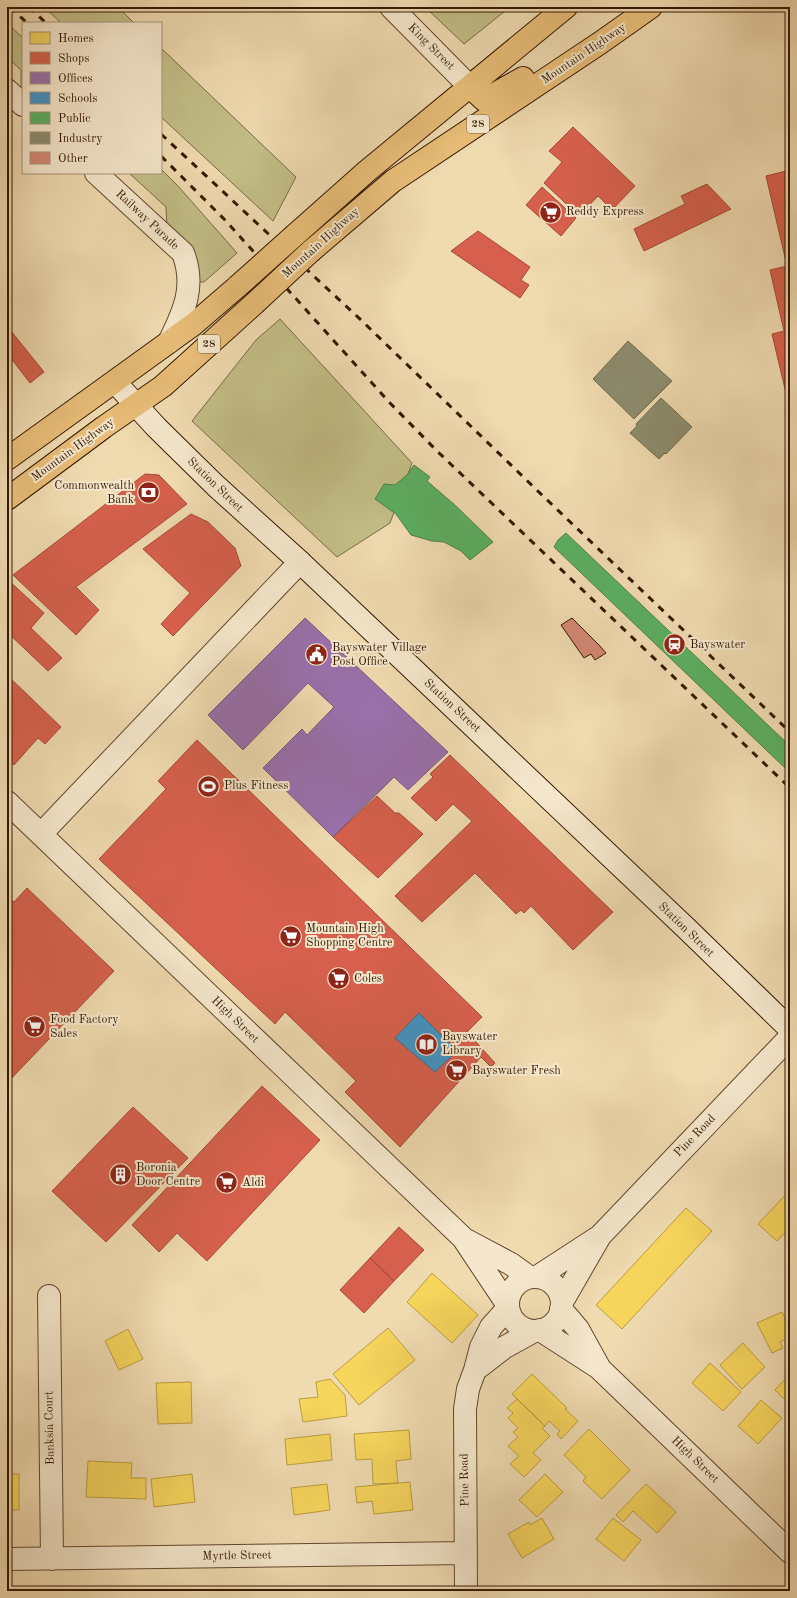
<svg xmlns="http://www.w3.org/2000/svg" width="797" height="1598" font-family="'Old Standard TT',serif">
  <style>
    .green { fill: #c2bd86; stroke: #7b6a44 }
    .homes { fill: #f6d55c; stroke: #bc9c41 }
    .shops { fill: #d6604d; stroke: #a54a36 }
    .offices { fill: #9970ab; stroke: #7b5678 }
    .schools { fill: #4393c3; stroke: #3e6e89 }
    .public { fill: #5aae61; stroke: #4f8144 }
    .industry { fill: #8c8c6e; stroke: #72694e }
    .building { fill: #d38774; stroke: #341802 }
    .lines { fill: none; stroke-linecap: round; stroke-linejoin: round }
    .street-casing { stroke: #63482e; stroke-width: 24 }
    .secondary-casing { stroke: #341802; stroke-width: 24 }
    .primary-casing { stroke: #341802; stroke-width: 24 }
    .street { stroke: #f5e7cc; stroke-width: 22 }
    .secondary { stroke: #f5e7cc; stroke-width: 22 }
    .primary { stroke: #e8bd78; stroke-width: 22 }
    .rail { stroke: #341802; stroke-width: 3; stroke-dasharray: 7 7; stroke-linecap: butt }
    .primary-bridge-casing { stroke: #341802; stroke-width: 24; stroke-linecap: butt }
    .primary-bridge { stroke: #e8bd78; stroke-width: 22 }
    .labels { text-anchor: middle; dominant-baseline: central; stroke-width: 4; stroke-linejoin: round; paint-order: stroke }
    .shield { fill: #f5e7cc; stroke: #6e563f; stroke-width: 1 }
    .shield-label { font-size: 11px; font-weight: bold; fill: #341802 }
    .street-label { font-size: 12px; fill: #341802; stroke: #f5e7cc }
    .poi-label { font-size: 12px; fill: #341802; stroke: #f5e7cc; text-anchor: start }
  </style>
  <rect width="100%" height="100%" fill="#f0dab0"/>
  <filter id="stains"><feTurbulence type="fractalNoise" baseFrequency=".005" numOctaves="4"/><feColorMatrix values="0 0 0 0 .2 0 0 0 0 .09 0 0 0 0 .02 0 0 0 .5 -.17"/></filter>
  <radialGradient id="worn" r=".72"><stop offset=".6" stop-color="#630" stop-opacity="0"/><stop offset="1" stop-color="#630" stop-opacity=".3"/></radialGradient>
  <path class="green" d="M44 7H118L134 23H61Z
    M425 7H510L464 44Z
    M7 23 23 38V93L21 91V70L7 57Z
    M161 48 296 177 273 221 161 117Z
    M161 169 178 186 237 253 204 282H197L167 229 166 207 129 173H161Z
    M280 319 412 463 390 523 337 557 192 421 256 340Z"/>
  <path class="homes" d="M790 1190V1227L777 1241 758 1224Z
    M686 1208 712 1231 622 1329 596 1305Z
    M432 1273 478 1315 452 1343 407 1302Z
    M782 1312 790 1329V1337L780 1342 783 1348 772 1353 757 1323Z
    M388 1328 415 1360 359 1405 333 1374Z
    M128 1329 143 1359 119 1370 105 1341Z
    M743 1343 765 1367 742 1389 720 1365Z
    M710 1363 741 1392 723 1411 692 1383Z
    M532 1374 567 1408 565 1409 578 1421 561 1439 557 1434 560 1431 549 1421 545 1426 512 1394Z
    M790 1374V1405L775 1390Z
    M330 1379 345 1395 347 1416 303 1422 299 1399 318 1397 316 1382Z
    M191 1382 192 1423 158 1424 156 1383Z
    M517 1399 545 1426 542 1428 550 1436 533 1453 541 1460 524 1477 510 1464 519 1456 508 1446 518 1437 513 1432 518 1428 508 1418 513 1413 507 1408Z
    M761 1400 782 1418 758 1444 738 1426Z
    M589 1429 630 1470 602 1499 583 1481 586 1477 564 1455Z
    M409 1430 411 1459 396 1461 398 1483 373 1484 372 1459 356 1460 354 1434Z
    M330 1434 332 1460 287 1465 285 1439Z
    M88 1461 132 1463 131 1478H146V1499L86 1497Z
    M7 1474H19V1510H7Z
    M192 1474 195 1502 154 1507 151 1479Z
    M545 1474 563 1492 537 1517 519 1500Z
    M410 1482 413 1510 374 1514 372 1501 357 1503 355 1487Z
    M327 1484 330 1510 294 1515 291 1488Z
    M646 1484 676 1512 657 1533 633 1511 623 1522 616 1515Z
    M542 1518 554 1539 522 1558 508 1534 529 1522 530 1525Z
    M613 1518 641 1540 624 1561 596 1539Z"/>
  <path class="shops" d="M573 127 635 186 612 210 598 196 579 216 544 183 562 162 549 151Z
    M790 170V410L772 334 784 331 770 270 787 266 766 176Z
    M707 184 731 209 644 251 634 229 685 204 681 196Z
    M542 187 576 218 561 236 526 205Z
    M478 231 530 267 521 280 529 285 520 298 451 251Z
    M7 326 44 372 30 383 7 353Z
    M145 474 159 475 187 504 76 587 99 610 76 635 13 575Z
    M191 514 208 522 235 548 241 566 173 636 161 624 190 593 143 549Z
    M7 579 44 613 31 628 62 658 48 671 7 632Z
    M7 675 61 727 45 744 38 738 14 765 7 759Z
    M197 740 482 1017 467 1032 495 1063 491 1067 481 1057 400 1147 345 1092 356 1081 285 1012 275 1024 99 859 166 789 158 781Z
    M450 755 613 912 573 950 531 906 524 913 521 910 516 914 475 873 422 922 395 896 472 821 453 804 436 821 411 798 433 777 430 774Z
    M377 796 395 813H399L423 834 378 878 333 837Z
    M27 888 114 971 7 1083V898L8 897 14 902Z
    M262 1086 320 1140 207 1261 177 1233 159 1252 132 1225Z
    M133 1107 188 1158 106 1242 52 1191Z
    M399 1227 424 1250 394 1281 370 1258Z
    M370 1258 394 1281 364 1313 340 1290Z"/>
  <path class="offices" d="M305 618 448 752 408 790 394 777 333 837 263 768 302 729 307 735 334 707 308 683 243 750 208 715Z"/>
  <path class="schools" d="M419 1013 457 1051 435 1072 395 1038Z"/>
  <path class="public" d="M414 465 430 477 427 481 456 506 493 542 470 560 461 551 444 542 432 541 411 535 396 514 375 499 384 484 395 485 407 475Z
    M566 533 790 746V762L785 768 554 547 558 540Z"/>
  <path class="industry" d="M628 341 672 381 634 419 593 379Z
    M661 398 692 427 666 454 665 453 659 459 630 433 637 426 636 424Z"/>
  <path class="building" d="M572 618 600 646 606 653 595 660 591 654 584 658 561 625Z"/>
  <g class="lines">
    <defs>
      <path id="street" d="M391 7 470 87
        M7 90 23 105
        M96 173 183 253C196 286 184 312 169 342
        M7 802 463 1238 507 1304
        M41 834 300 562
        M466 1240 511 1264 529 1277
        M537 1277 597 1238
        M508 1304a27 27 0 1 1 54 0a27 27 0 1 1-54 0Z
        M49 1296 52 1559
        M562 1302 600 1236 790 1037
        M561 1309 578 1329 599 1367
        M540 1330 599 1368 790 1552
        M475 1370 505 1347 534 1331
        M7 1559 466 1553
        M466 1591 465 1409 468 1389 475 1370 481 1347 491 1327 508 1308"/>
      <path id="secondary" d="M115 382 156 427 216 486 300 562 686 928 790 1029"/>
      <path id="primary" d="M470 87 484 100 523 78
        M295 235 367 171 566 7
        M311 251 393 181 600 43 651 7
        M7 459 194 324 238 286
        M7 499 104 427 163 386 255 303"/>
    </defs>
    <use href="#street" class="street-casing"/>
    <use href="#secondary" class="secondary-casing"/>
    <use href="#primary" class="primary-casing"/>
    <use href="#street" class="street"/>
    <use href="#secondary" class="secondary"/>
    <use href="#primary" class="primary"/>
    <path class="rail" d="M10 7 27 23
      M29 7 46 23
      M161 134 361 320 543 496 790 732
      M161 156 225 220 390 403 437 451 790 788"/>
    <defs>
      <path id="primary-bridge" d="M238 286 295 235
        M255 303 311 251"/>
    </defs>
    <use href="#primary-bridge" class="primary-bridge-casing"/>
    <use href="#primary-bridge" class="primary-bridge"/>
  </g>
  <defs>
    <symbol id="supermarket-disc" viewBox="-11 -11 22 22"><circle r="9.5" fill="#8f2418" stroke="#f5e7cc"/><path d="M-6-5.5h2.5l.6 2H6L4.5 2H-2.5L-4.4-4H-6ZM-1.5 3.2a1.3 1.3 0 1 0 .1 0ZM3 3.2a1.3 1.3 0 1 0 .1 0Z" fill="#fff"/></symbol>
    <symbol id="bank-disc" viewBox="-11 -11 22 22"><circle r="9.5" fill="#8f2418" stroke="#f5e7cc"/><path d="M-6-4H6V4H-6ZM0-2.3a2.3 2.3 0 1 0 0 4.6a2.3 2.3 0 1 0 0-4.6Z" fill="#fff"/></symbol>
    <symbol id="station-disc" viewBox="-11 -11 22 22"><circle r="9.5" fill="#8f2418" stroke="#f5e7cc"/><path d="M-3-6H3Q5-6 5-4V2Q5 4 3 4L4.5 6H3L1.5 4h-3L-3 6H-4.5L-3 4Q-5 4-5 2V-4Q-5-6-3-6ZM-3.5-4v3h7v-3ZM-3.5 1v1.5H-2V1ZM2 1v1.5H3.5V1Z" fill="#fff"/></symbol>
    <symbol id="civic-disc" viewBox="-11 -11 22 22"><circle r="9.5" fill="#8f2418" stroke="#f5e7cc"/><path d="M-.6-6.5H3V-4.5H.6V-3L4-1V1h2V6H-6V1h2V-1L-.6-3ZM-1.2 2.5V6h2.4V2.5Z" fill="#fff"/></symbol>
    <symbol id="stadium-disc" viewBox="-11 -11 22 22"><circle r="9.5" fill="#8f2418" stroke="#f5e7cc"/><path d="M0-5a6.5 5 0 1 0 0 10a6.5 5 0 1 0 0-10ZM-3.5-1.8h7v3.6h-7Z" fill="#fff"/></symbol>
    <symbol id="library-disc" viewBox="-11 -11 22 22"><circle r="9.5" fill="#8f2418" stroke="#f5e7cc"/><path d="M-6-4Q-3-5.5-.7-3.5V5Q-3 3-6 4ZM6-4Q3-5.5 .7-3.5V5Q3 3 6 4Z" fill="#fff"/></symbol>
    <symbol id="building-disc" viewBox="-11 -11 22 22"><circle r="9.5" fill="#8f2418" stroke="#f5e7cc"/><path d="M-4-6H4V6H1V3H-1V6H-4ZM-2.5-4.3h1.7v1.8h-1.7ZM.8-4.3h1.7v1.8H.8ZM-2.5-1h1.7V.8h-1.7ZM.8-1h1.7V.8H.8Z" fill="#fff"/></symbol>
  </defs>
  <g fill-rule="evenodd">
    <use href="#supermarket-disc" x="538" y="200" width="25" height="25"/>
    <use href="#bank-disc" x="136" y="480" width="25" height="25"/>
    <use href="#station-disc" x="662" y="632" width="25" height="25"/>
    <use href="#civic-disc" x="304" y="642" width="25" height="25"/>
    <use href="#stadium-disc" x="196" y="774" width="25" height="25"/>
    <use href="#supermarket-disc" x="278" y="924" width="25" height="25"/>
    <use href="#supermarket-disc" x="326" y="966" width="25" height="25"/>
    <use href="#supermarket-disc" x="22" y="1014" width="25" height="25"/>
    <use href="#library-disc" x="414" y="1032" width="25" height="25"/>
    <use href="#supermarket-disc" x="444" y="1058" width="25" height="25"/>
    <use href="#building-disc" x="108" y="1162" width="25" height="25"/>
    <use href="#supermarket-disc" x="214" y="1170" width="25" height="25"/>
  </g>
  <g class="labels">
    <g class="shield">
      <rect x="467" y="115" width="22" height="18" rx="3"/>
      <rect x="198" y="335" width="22" height="18" rx="3"/>
    </g>
    <g class="shield-label">
      <text x="478" y="124">28</text>
      <text x="209" y="344">28</text>
    </g>
    <g class="street-label">
      <text transform="translate(431 47) rotate(45)">King Street</text>
      <text transform="translate(584 54) rotate(-34)">Mountain Highway</text>
      <text transform="translate(147 220) rotate(43)">Railway Parade</text>
      <text transform="translate(321 243) rotate(-42)">Mountain Highway</text>
      <text transform="translate(73 450) rotate(-36)">Mountain Highway</text>
      <text transform="translate(215 485) rotate(44)">Station Street</text>
      <text transform="translate(452 706) rotate(43)">Station Street</text>
      <text transform="translate(686 930) rotate(44)">Station Street</text>
      <text transform="translate(235 1020) rotate(44)">High Street</text>
      <text transform="translate(695 1136) rotate(-46)">Pine Road</text>
      <text transform="translate(50 1428) rotate(-91)">Banksia Court</text>
      <text transform="translate(695 1460) rotate(44)">High Street</text>
      <text transform="translate(465 1480) rotate(-91)">Pine Road</text>
      <text transform="translate(237 1556) rotate(-1)">Myrtle Street</text>
    </g>
    <g class="poi-label">
      <text x="566" y="212">Reddy Express</text>
      <text x="134" y="486" text-anchor="end">Commonwealth<tspan x="134" dy="14">Bank</tspan></text>
      <text x="690" y="645">Bayswater</text>
      <text x="332" y="648">Bayswater Village<tspan x="332" dy="14">Post Office</tspan></text>
      <text x="224" y="786">Plus Fitness</text>
      <text x="306" y="929">Mountain High<tspan x="306" dy="14">Shopping Centre</tspan></text>
      <text x="354" y="979">Coles</text>
      <text x="50" y="1020">Food Factory<tspan x="50" dy="14">Sales</tspan></text>
      <text x="442" y="1037">Bayswater<tspan x="442" dy="14">Library</tspan></text>
      <text x="472" y="1071">Bayswater Fresh</text>
      <text x="136" y="1168">Boronia<tspan x="136" dy="14">Door Centre</tspan></text>
      <text x="242" y="1183">Aldi</text>
    </g>
  </g>
  <rect width="797" height="1598" fill="none" stroke="#f0dab0" stroke-width="24"/>
  <rect x="8" y="8" width="781" height="1582" fill="none" stroke="#341802" stroke-width="2"/>
  <rect x="12" y="12" width="773" height="1574" fill="none" stroke="#341802"/>
  <rect x="22" y="22" width="140" height="152" fill="#f5e7cc" stroke="#a8947b"/>
  <rect x="30" y="32" width="20" height="12" fill="#f6d55c" stroke="#a8947b"/>
  <text x="58" y="42" font-size="12" fill="#341802">Homes</text>
  <rect x="30" y="52" width="20" height="12" fill="#d6604d" stroke="#a8947b"/>
  <text x="58" y="62" font-size="12" fill="#341802">Shops</text>
  <rect x="30" y="72" width="20" height="12" fill="#9970ab" stroke="#a8947b"/>
  <text x="58" y="82" font-size="12" fill="#341802">Offices</text>
  <rect x="30" y="92" width="20" height="12" fill="#4393c3" stroke="#a8947b"/>
  <text x="58" y="102" font-size="12" fill="#341802">Schools</text>
  <rect x="30" y="112" width="20" height="12" fill="#5aae61" stroke="#a8947b"/>
  <text x="58" y="122" font-size="12" fill="#341802">Public</text>
  <rect x="30" y="132" width="20" height="12" fill="#8c8c6e" stroke="#a8947b"/>
  <text x="58" y="142" font-size="12" fill="#341802">Industry</text>
  <rect x="30" y="152" width="20" height="12" fill="#d38774" stroke="#a8947b"/>
  <text x="58" y="162" font-size="12" fill="#341802">Other</text>
  <rect width="100%" height="100%" filter="url(#stains)"/>
  <rect width="100%" height="100%" fill="url(#worn)"/>
</svg>
